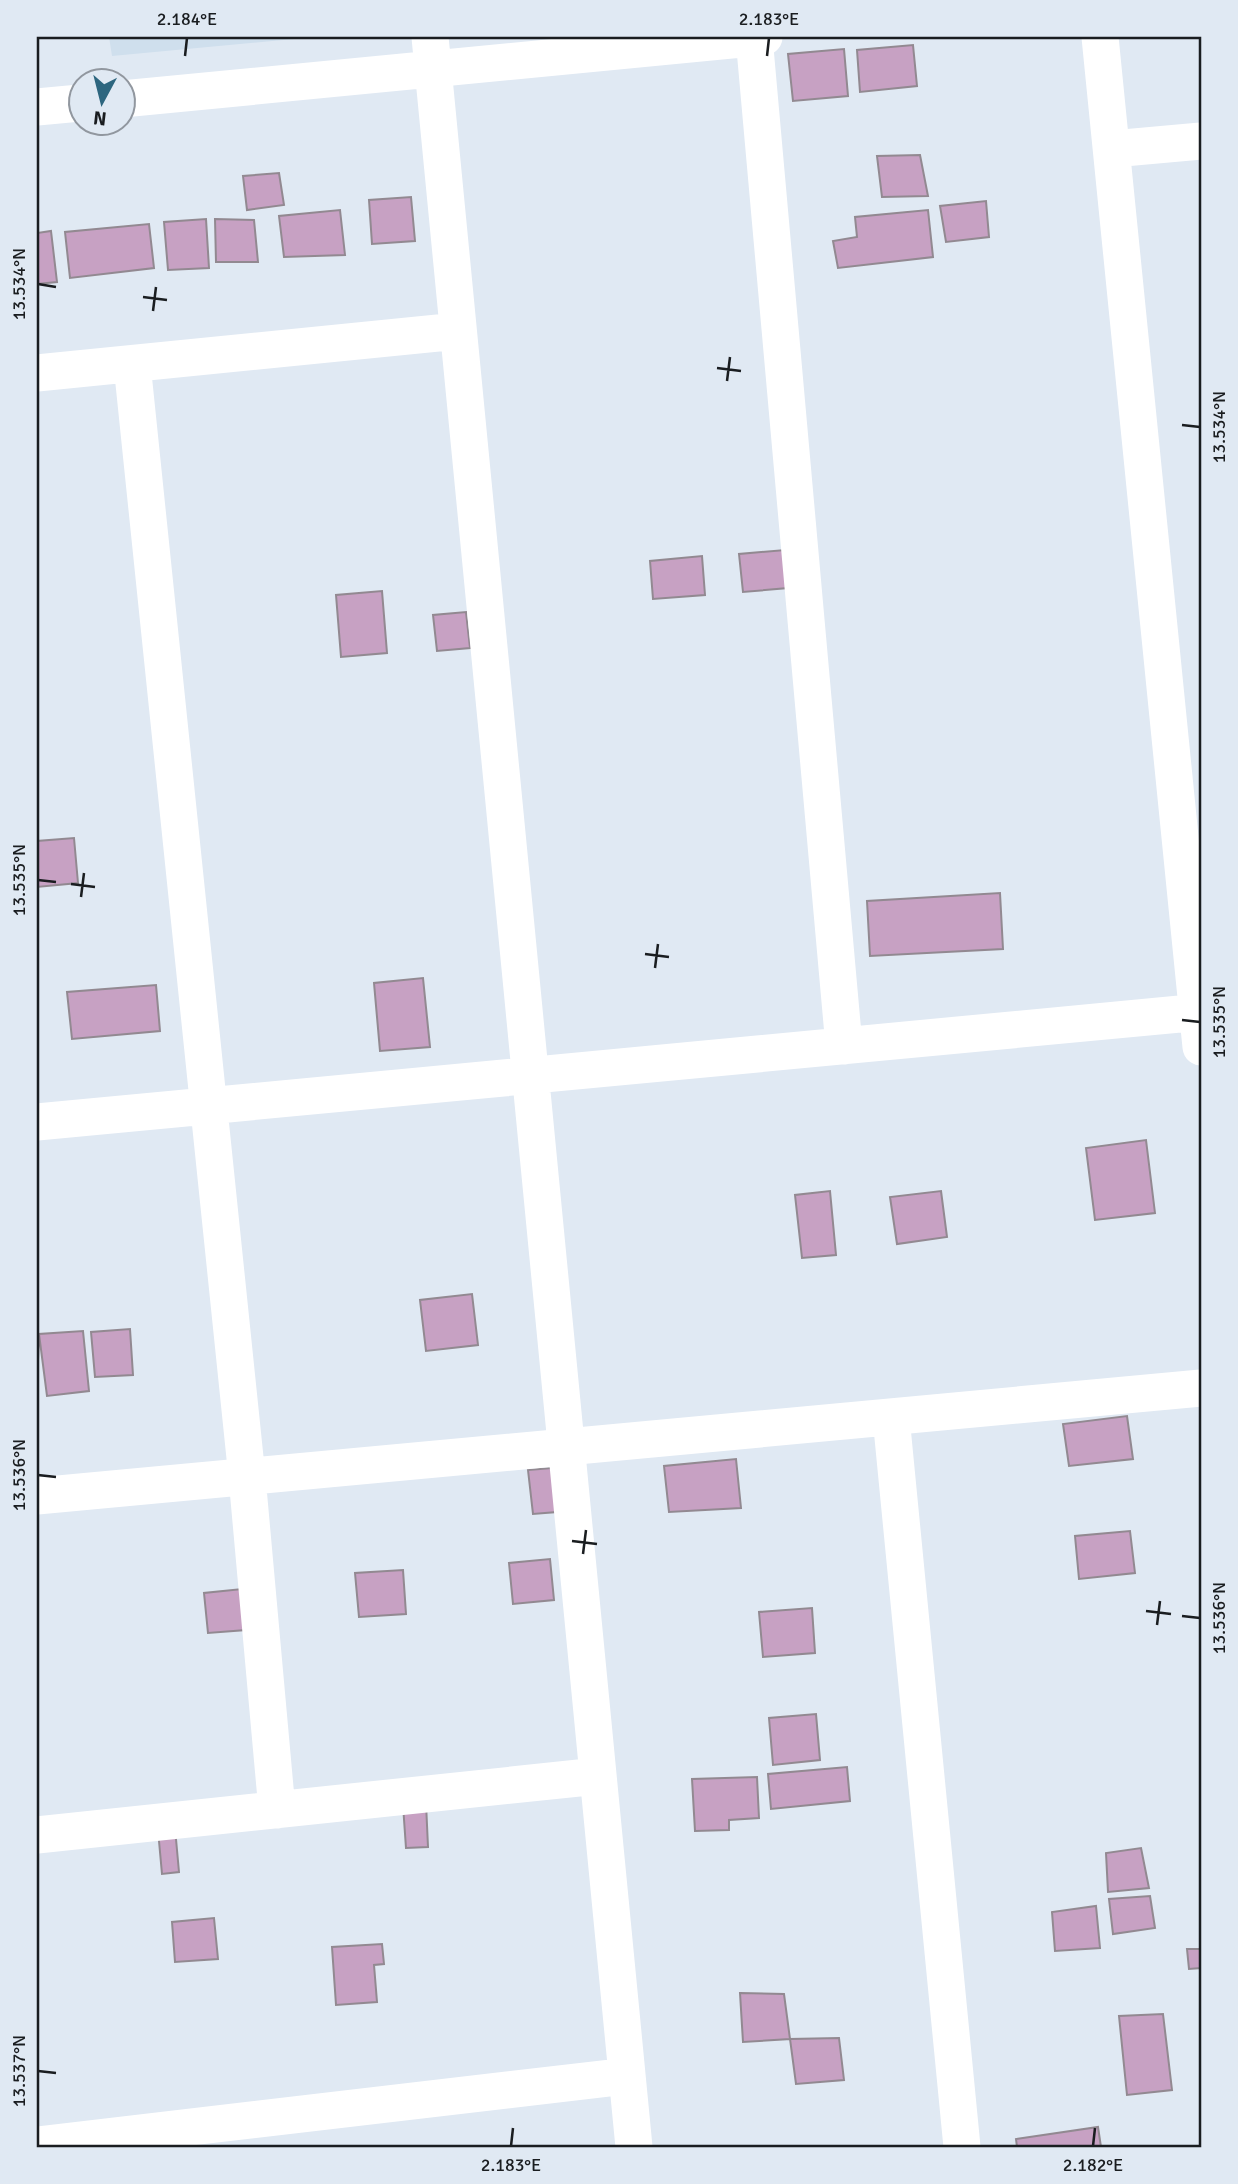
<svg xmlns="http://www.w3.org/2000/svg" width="1238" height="2184" font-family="Signika,sans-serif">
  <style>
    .built { fill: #cfdfed }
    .building { fill: #c7a1c3; stroke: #928991; stroke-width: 2 }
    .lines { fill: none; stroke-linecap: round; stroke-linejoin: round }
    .street { stroke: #fff; stroke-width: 37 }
    .ticks { fill: none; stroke: #1a1d20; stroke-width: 2.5 }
    .neatline { fill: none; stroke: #1a1d20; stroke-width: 2.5 }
    .ticks-label { font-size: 18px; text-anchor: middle; fill: #1a1d20 }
  </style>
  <rect width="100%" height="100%" fill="#e0e9f3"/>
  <path class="built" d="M109 37H315L112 56Z"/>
  <path class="building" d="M913 45 917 86 860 92 857 50Z
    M844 49 848 96 793 101 788 54Z
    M920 155 928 196 882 197 877 156Z
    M279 173 284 205 247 210 243 176Z
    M411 197 415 241 372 244 369 200Z
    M986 201 989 237 946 242 940 206Z
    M340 210 345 255 284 257 279 216Z
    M928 210 933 257 838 268 833 241 857 237 855 217Z
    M206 219 209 268 168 270 164 222Z
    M215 219 254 220 258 262H216Z
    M149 224 154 268 70 278 65 232Z
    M51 231 57 282 37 284V233Z
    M785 550 788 588 743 592 739 554Z
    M702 556 705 595 653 599 650 561Z
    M382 591 387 653 341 657 336 595Z
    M466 612 470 648 437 651 433 615Z
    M74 838 78 883 37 887V841Z
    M1000 893 1003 949 870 956 867 901Z
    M423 978 430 1047 380 1051 374 983Z
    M156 985 160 1031 72 1039 67 992Z
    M1146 1140 1155 1213 1095 1220 1086 1148Z
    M830 1191 836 1255 802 1258 795 1195Z
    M941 1191 947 1237 897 1244 890 1197Z
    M472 1294 478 1345 426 1351 420 1300Z
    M130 1329 133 1375 95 1377 91 1332Z
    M83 1331 89 1391 47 1396 39 1334Z
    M37 1334H39L37 1386Z
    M1127 1416 1133 1459 1069 1466 1063 1424Z
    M736 1459 741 1508 669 1512 664 1466Z
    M552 1468 557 1512 533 1514 528 1470Z
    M1130 1531 1135 1573 1079 1579 1075 1536Z
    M550 1559 554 1600 513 1604 509 1563Z
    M403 1570 406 1614 359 1617 355 1573Z
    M242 1589 246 1630 208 1633 204 1593Z
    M812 1608 815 1653 763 1657 759 1612Z
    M816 1714 820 1760 773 1765 769 1718Z
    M847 1767 850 1801 771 1809 768 1774Z
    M757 1777 759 1818 729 1820V1830L695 1831 692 1779Z
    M426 1803 428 1847 406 1848 403 1805Z
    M175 1828 179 1872 162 1874 158 1830Z
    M1141 1848 1149 1888 1108 1892 1106 1853Z
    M1150 1896 1155 1928 1113 1934 1109 1899Z
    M1096 1906 1100 1948 1055 1951 1052 1912Z
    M214 1918 218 1959 175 1962 172 1922Z
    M382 1944 384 1964 374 1965 377 2002 336 2005 332 1947Z
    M1187 1949H1201V1968L1189 1969Z
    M740 1993 784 1994 790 2039 743 2042Z
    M1163 2014 1172 2090 1127 2095 1119 2016Z
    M839 2038 844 2080 796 2084 790 2039Z
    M1098 2127 1101 2147H1017L1016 2139Z"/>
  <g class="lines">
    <path class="street" d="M430 37 634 2147
      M754 37 844 1046
      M1100 37 1201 1047
      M122 99 764 37
      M37 107 80 103
      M1112 149 1201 141
      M132 364 247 1477 277 1810
      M37 373 458 331
      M37 1122 1201 1012
      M891 1417 962 2147
      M37 1496 1201 1388
      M37 1835 598 1776
      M37 2145 627 2076"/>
  </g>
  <path class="ticks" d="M185 56 187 38M767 56 769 38M38 284 56 287M143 297 167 300M153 311 156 287M717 368 741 371M727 381 730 357M1182 425 1200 427M38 880 56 882M71 884 95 887M81 897 84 873M645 954 669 957M655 968 658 944M1182 1020 1200 1022M38 1475 56 1477M572 1541 597 1544M583 1554 586 1530M1146 1611 1171 1614M1182 1616 1200 1618M1157 1625 1160 1601M38 2071 56 2073M511 2146 513 2128M1093 2146 1095 2128"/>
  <rect width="1238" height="2184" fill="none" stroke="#e0e9f3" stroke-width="77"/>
  <g transform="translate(102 102) rotate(187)"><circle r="33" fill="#e0e9f3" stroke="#91979f" stroke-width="2"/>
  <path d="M0-5L12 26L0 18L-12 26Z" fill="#2d667f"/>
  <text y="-10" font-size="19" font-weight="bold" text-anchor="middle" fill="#1a1d20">N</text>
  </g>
  <rect x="38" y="38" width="1162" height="2108" class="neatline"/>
  <g class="ticks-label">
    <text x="187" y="25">2.184°E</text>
    <text x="769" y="25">2.183°E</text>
    <text transform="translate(19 284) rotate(-90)" y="6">13.534°N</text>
    <text transform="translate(1219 427) rotate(-90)" y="6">13.534°N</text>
    <text transform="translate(19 880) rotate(-90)" y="6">13.535°N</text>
    <text transform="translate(1219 1022) rotate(-90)" y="6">13.535°N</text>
    <text transform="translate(19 1475) rotate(-90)" y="6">13.536°N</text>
    <text transform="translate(1219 1618) rotate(-90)" y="6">13.536°N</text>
    <text transform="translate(19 2071) rotate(-90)" y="6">13.537°N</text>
    <text x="511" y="2171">2.183°E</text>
    <text x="1093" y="2171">2.182°E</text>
  </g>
</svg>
